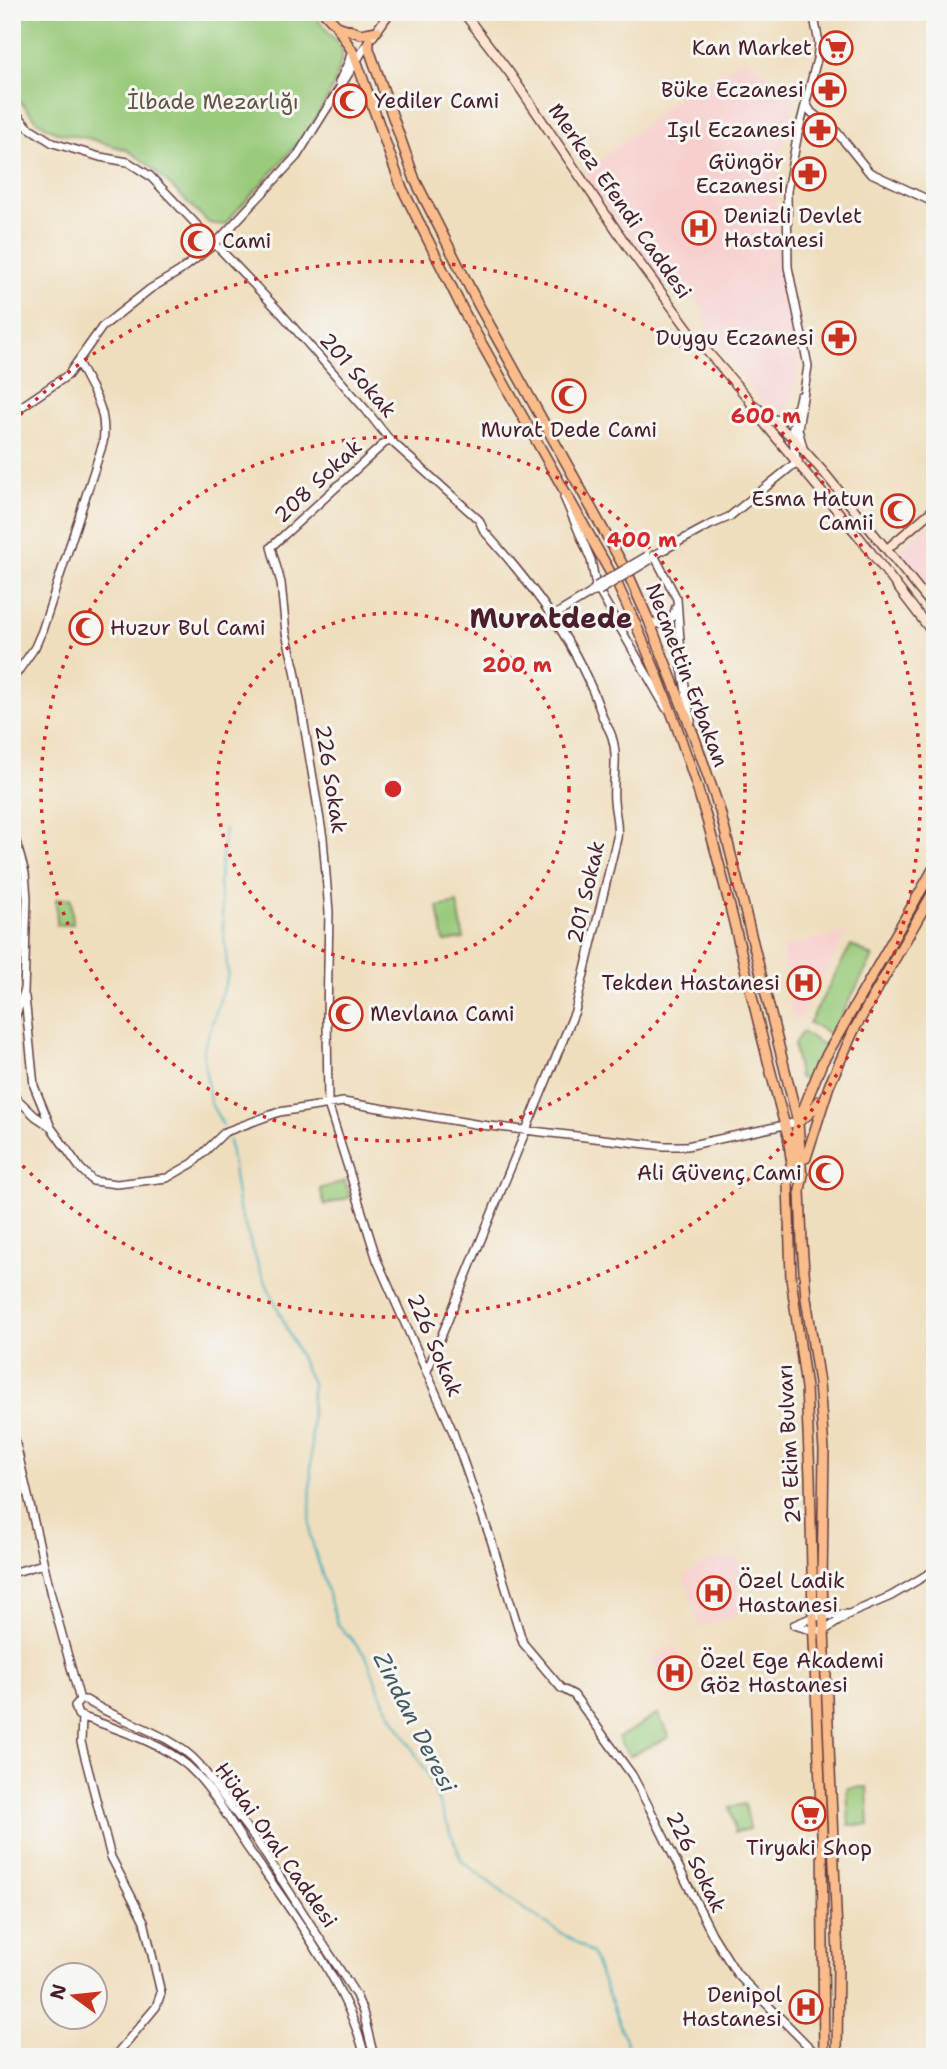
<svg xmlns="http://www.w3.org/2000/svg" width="947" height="2069" font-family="'Shantell Sans',sans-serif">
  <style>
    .built { fill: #f7d0ce }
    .green { fill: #9acb7b; stroke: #727553; stroke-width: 2 }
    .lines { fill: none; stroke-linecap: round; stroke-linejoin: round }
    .stream { stroke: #3eadba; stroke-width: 2 }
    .tertiary-casing { stroke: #633c41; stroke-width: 10 }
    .secondary-casing { stroke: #633c41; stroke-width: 11 }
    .primary-casing { stroke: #633c41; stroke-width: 12 }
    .tertiary { stroke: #fff; stroke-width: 7 }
    .secondary { stroke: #fde4d0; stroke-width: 8 }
    .primary { stroke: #f9bc8a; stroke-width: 9 }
    .tertiary-bridge-casing { stroke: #633c41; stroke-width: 10; stroke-linecap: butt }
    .tertiary-bridge { stroke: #fff; stroke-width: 7 }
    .ring { fill: none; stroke: #d62828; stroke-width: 3.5; stroke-dasharray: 3.5 7 }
    .labels { text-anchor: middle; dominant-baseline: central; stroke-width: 6; stroke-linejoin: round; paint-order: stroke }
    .poi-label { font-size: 21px; fill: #4a1f2b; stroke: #f6f6f2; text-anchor: end }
    .park-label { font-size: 21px; fill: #625343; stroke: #f6f6f2 }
    .street-label { font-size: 21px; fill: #4a1f2b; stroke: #f6f6f2 }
    .water-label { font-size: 23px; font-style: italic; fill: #455864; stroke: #f6f6f2 }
    .district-label { font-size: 28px; font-weight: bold; fill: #4a1f2b; stroke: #f6f6f2 }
    .centre { fill: #d62828; stroke: #f6f6f2; stroke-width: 3.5 }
    .ring-label { font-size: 21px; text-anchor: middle; font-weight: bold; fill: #d62828; stroke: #f6f6f2; stroke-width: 6; stroke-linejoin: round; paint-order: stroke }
  </style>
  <rect width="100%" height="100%" fill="#f6f6f2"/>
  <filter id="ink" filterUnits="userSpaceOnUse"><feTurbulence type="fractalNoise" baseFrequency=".0143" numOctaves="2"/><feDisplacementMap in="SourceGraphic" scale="14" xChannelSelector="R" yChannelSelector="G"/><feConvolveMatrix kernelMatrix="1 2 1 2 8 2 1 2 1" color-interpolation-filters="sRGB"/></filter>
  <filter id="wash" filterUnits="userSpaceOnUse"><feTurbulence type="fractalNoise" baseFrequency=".00686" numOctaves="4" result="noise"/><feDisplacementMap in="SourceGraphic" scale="28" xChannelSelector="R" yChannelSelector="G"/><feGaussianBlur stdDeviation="1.57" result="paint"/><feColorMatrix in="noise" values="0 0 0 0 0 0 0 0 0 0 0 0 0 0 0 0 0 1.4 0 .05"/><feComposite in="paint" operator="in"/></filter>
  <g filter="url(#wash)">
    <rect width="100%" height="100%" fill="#efdebd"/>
    <path class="built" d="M747 58 795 97V101L778 170 775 209 778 247 799 358V371L790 404 785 413 779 415 770 414 707 330 702 309 695 298 679 287 662 286 586 178V172L679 96Z
      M935 522V597L899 548Z
      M848 931 800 1018 793 1020 782 948Z
      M739 1559V1615L699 1627 684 1575 712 1560Z
      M676 1645 696 1686 675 1697 651 1660Z"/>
    <path class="green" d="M12 12H312L343 50C333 122 268 173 224 225L209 223 149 165 127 150 87 138 58 133 38 122 12 92Z
      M71 898 73 924 57 925 56 899Z
      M457 903 464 939 444 942 438 907Z
      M851 945 873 957 831 1034 809 1023Z
      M802 1032 827 1047 808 1082 799 1077 794 1045Z
      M345 1181 350 1197 325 1205 320 1189Z
      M658 1714 669 1737 629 1756 618 1738Z
      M867 1787 869 1825H849L847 1788Z
      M745 1804 750 1829 735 1832 730 1807Z"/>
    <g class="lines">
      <path class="stream" d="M223 1125 210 1102 203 1051 228 975 219 883 225 829
        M229 1140 239 1209 260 1270 312 1383 310 1535 337 1623 366 1656 384 1702 427 1773 462 1861 523 1908 592 1953 632 2057"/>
    </g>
  </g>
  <g filter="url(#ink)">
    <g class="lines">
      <defs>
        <path id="tertiary" d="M339 82 349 61 352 49
          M806 103 811 112 836 131 869 172 935 203
          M12 108 28 127 53 143 100 157 128 162 150 176 280 312 366 410 389 439 479 520 484 531C535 588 578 644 603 718 606 725 610 730 612 737 619 758 612 780 614 801 615 814 619 824 617 838L575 1011 427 1371
          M12 413 68 375 102 327 150 289 180 271 216 243 297 156 369 41
          M770 418C781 422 789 419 795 409
          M389 439 271 547 281 583 286 633 295 670 323 838 329 912 327 1018 328 1104 377 1260 453 1432 491 1540 523 1643 561 1688 574 1695 632 1775 649 1807 712 1934 737 1974 813 2051 824 2054
          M803 448 798 429 808 366 788 267 787 191 798 133 817 59 819 43 813 12
          M796 459 792 432 800 396
          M564 497 591 560 596 586 591 593 599 591 666 708
          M553 616 591 593
          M649 621C665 628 672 622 676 607
          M12 680 35 647 42 631 103 443C108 408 92 392 78 362
          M691 721 682 668 677 599 654 555 710 525 729 517 798 461
          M12 828 25 873 27 898 24 992 12 1026
          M25 997 34 1086 50 1125
          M12 1094 35 1116 50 1126 80 1168 93 1181 117 1184 167 1178 193 1163 225 1132 279 1112 343 1102 481 1125 664 1146H687L798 1122
          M12 1427 51 1595 80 1700
          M12 1573 43 1564
          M794 1625 814 1631 825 1630 849 1614 891 1596 935 1570
          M794 1625 813 1617 848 1614
          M80 1700 75 1706 78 1715C84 1718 91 1719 97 1722 128 1733 163 1745 188 1766 211 1787 228 1818 245 1844 287 1905 348 1985 365 2057
          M80 1700H86C122 1723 170 1732 199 1764L258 1843 356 1995 363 2012 374 2057
          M82 1717 81 1742 111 1857 144 1921 161 1993 156 2007 114 2057"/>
        <path id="secondary" d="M463 12 509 72 630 250 692 334 747 397 764 423 860 538 935 636
          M373 36 390 12
          M754 405 792 437 826 475 935 609
          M887 549 935 508"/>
        <path id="primary" d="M324 12 336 25 354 54 401 186 465 314 618 586C654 661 684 741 707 820 737 925 758 1031 788 1136L791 1158
          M337 26 361 34 377 31
          M369 41V49L415 180 478 304 629 576 649 621 694 736 720 811 798 1122 802 1179
          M798 1122 809 1114 819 1101
          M806 1158 829 1086 854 1030 935 889
          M803 1175 800 1190 802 1243 806 1298 819 1383 824 1450 822 1583 838 1957 837 2057
          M824 2057 822 1832 813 1617 810 1476 806 1388 791 1278 788 1183 798 1122 822 1063 935 866"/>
      </defs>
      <use href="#tertiary" class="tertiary-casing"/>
      <use href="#secondary" class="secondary-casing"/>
      <use href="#primary" class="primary-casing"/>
      <use href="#tertiary" class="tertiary"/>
      <use href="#secondary" class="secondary"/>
      <use href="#primary" class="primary"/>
      <defs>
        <path id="tertiary-bridge" d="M596 586 647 556
          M599 591 650 560"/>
      </defs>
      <use href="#tertiary-bridge" class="tertiary-bridge-casing"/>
      <use href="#tertiary-bridge" class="tertiary-bridge"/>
    </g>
  </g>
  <g class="ring">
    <circle cx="393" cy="789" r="176"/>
    <circle cx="393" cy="789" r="352"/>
    <path d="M13 422A528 528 0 1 1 13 1156"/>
  </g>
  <defs>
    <symbol id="supermarket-ring" viewBox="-11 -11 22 22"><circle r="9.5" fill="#f6f6f2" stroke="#c8321e" stroke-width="1.5"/><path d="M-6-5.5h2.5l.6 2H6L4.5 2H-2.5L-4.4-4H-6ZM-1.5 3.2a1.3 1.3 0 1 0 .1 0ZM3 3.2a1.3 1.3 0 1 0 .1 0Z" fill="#c8321e"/></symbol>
    <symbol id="pharmacy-ring" viewBox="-11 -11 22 22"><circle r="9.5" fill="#f6f6f2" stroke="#c8321e" stroke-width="1.5"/><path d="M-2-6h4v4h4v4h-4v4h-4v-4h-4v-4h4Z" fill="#c8321e"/></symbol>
    <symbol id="mosque-ring" viewBox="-11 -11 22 22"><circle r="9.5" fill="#f6f6f2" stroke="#c8321e" stroke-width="1.5"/><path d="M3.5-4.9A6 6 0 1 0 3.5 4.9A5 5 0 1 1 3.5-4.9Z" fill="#c8321e"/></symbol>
    <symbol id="hospital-ring" viewBox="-11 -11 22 22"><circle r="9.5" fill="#f6f6f2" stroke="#c8321e" stroke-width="1.5"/><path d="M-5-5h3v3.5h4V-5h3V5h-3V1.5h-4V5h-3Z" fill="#c8321e"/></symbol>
  </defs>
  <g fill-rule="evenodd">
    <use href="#supermarket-ring" x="817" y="29" width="38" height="38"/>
    <use href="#pharmacy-ring" x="810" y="71" width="38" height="38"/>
    <use href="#mosque-ring" x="331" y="82" width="38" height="38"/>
    <use href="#pharmacy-ring" x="801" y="111" width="38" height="38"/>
    <use href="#pharmacy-ring" x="790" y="155" width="38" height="38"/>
    <use href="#hospital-ring" x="680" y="209" width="38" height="38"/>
    <use href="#mosque-ring" x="179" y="222" width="38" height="38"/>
    <use href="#pharmacy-ring" x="820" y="319" width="38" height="38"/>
    <use href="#mosque-ring" x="550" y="377" width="38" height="38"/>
    <use href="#mosque-ring" x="879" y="492" width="38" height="38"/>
    <use href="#mosque-ring" x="67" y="609" width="38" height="38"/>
    <use href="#hospital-ring" x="785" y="964" width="38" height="38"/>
    <use href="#mosque-ring" x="327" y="995" width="38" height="38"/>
    <use href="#mosque-ring" x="807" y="1154" width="38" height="38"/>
    <use href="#hospital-ring" x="695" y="1574" width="38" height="38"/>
    <use href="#hospital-ring" x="656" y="1654" width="38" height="38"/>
    <use href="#supermarket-ring" x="790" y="1795" width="38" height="38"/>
    <use href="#hospital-ring" x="787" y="1988" width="38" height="38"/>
  </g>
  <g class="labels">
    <g class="poi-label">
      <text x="812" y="48">Kan Market</text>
      <text x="804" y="90">Büke Eczanesi</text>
      <text x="374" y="101" text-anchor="start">Yediler Cami</text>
      <text x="796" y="130">Işıl Eczanesi</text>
      <text x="784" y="162">Güngör<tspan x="784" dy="24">Eczanesi</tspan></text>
      <text x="724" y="216" text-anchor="start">Denizli Devlet<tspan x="724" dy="24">Hastanesi</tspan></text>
      <text x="222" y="241" text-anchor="start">Cami</text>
      <text x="814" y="338">Duygu Eczanesi</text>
      <text x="569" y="430" text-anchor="middle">Murat Dede Cami</text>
      <text x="874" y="499">Esma Hatun<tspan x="874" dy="24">Camii</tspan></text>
      <text x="110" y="628" text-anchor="start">Huzur Bul Cami</text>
      <text x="780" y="983">Tekden Hastanesi</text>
      <text x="370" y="1014" text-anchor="start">Mevlana Cami</text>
      <text x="802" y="1173">Ali Güvenç Cami</text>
      <text x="738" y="1581" text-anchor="start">Özel Ladik<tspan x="738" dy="24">Hastanesi</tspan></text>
      <text x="700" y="1661" text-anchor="start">Özel Ege Akademi<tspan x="700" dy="24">Göz Hastanesi</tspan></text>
      <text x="809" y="1848" text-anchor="middle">Tiryaki Shop</text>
      <text x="782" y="1995">Denipol<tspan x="782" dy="24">Hastanesi</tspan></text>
    </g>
    <g class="park-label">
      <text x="213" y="102">İlbade Mezarlığı</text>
    </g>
    <g class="street-label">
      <text transform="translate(620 201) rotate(55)">Merkez Efendi Caddesi</text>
      <text transform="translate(358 375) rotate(49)">201 Sokak</text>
      <text transform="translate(318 481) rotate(-43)">208 Sokak</text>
      <text transform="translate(687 675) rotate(69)">Necmettin Erbakan</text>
      <text transform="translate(331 779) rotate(81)">226 Sokak</text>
      <text transform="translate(586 892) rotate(-77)">201 Sokak</text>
      <text transform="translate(435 1345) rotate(67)">226 Sokak</text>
      <text transform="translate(789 1444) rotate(-93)">29 Ekim Bulvarı</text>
      <text transform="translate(276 1845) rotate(55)">Hüdai Oral Caddesi</text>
      <text transform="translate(696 1862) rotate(64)">226 Sokak</text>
    </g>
    <g class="water-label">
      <text transform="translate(415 1722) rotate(63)">Zindan Deresi</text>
    </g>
    <g class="district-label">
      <text x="551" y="618">Muratdede</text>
    </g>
  </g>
  <circle cx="393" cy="789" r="10" class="centre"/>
  <g class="ring-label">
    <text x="766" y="423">600 m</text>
    <text x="642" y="547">400 m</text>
    <text x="517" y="672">200 m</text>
  </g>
  <rect width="947" height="2069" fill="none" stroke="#f6f6f2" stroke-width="42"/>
  <g transform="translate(74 1996) rotate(285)"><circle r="33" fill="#f6f6f2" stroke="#b1a0a2" stroke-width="2"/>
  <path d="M0-5L12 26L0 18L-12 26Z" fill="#c8321e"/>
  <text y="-10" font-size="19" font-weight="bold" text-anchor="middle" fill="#4a1f2b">N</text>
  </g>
</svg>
